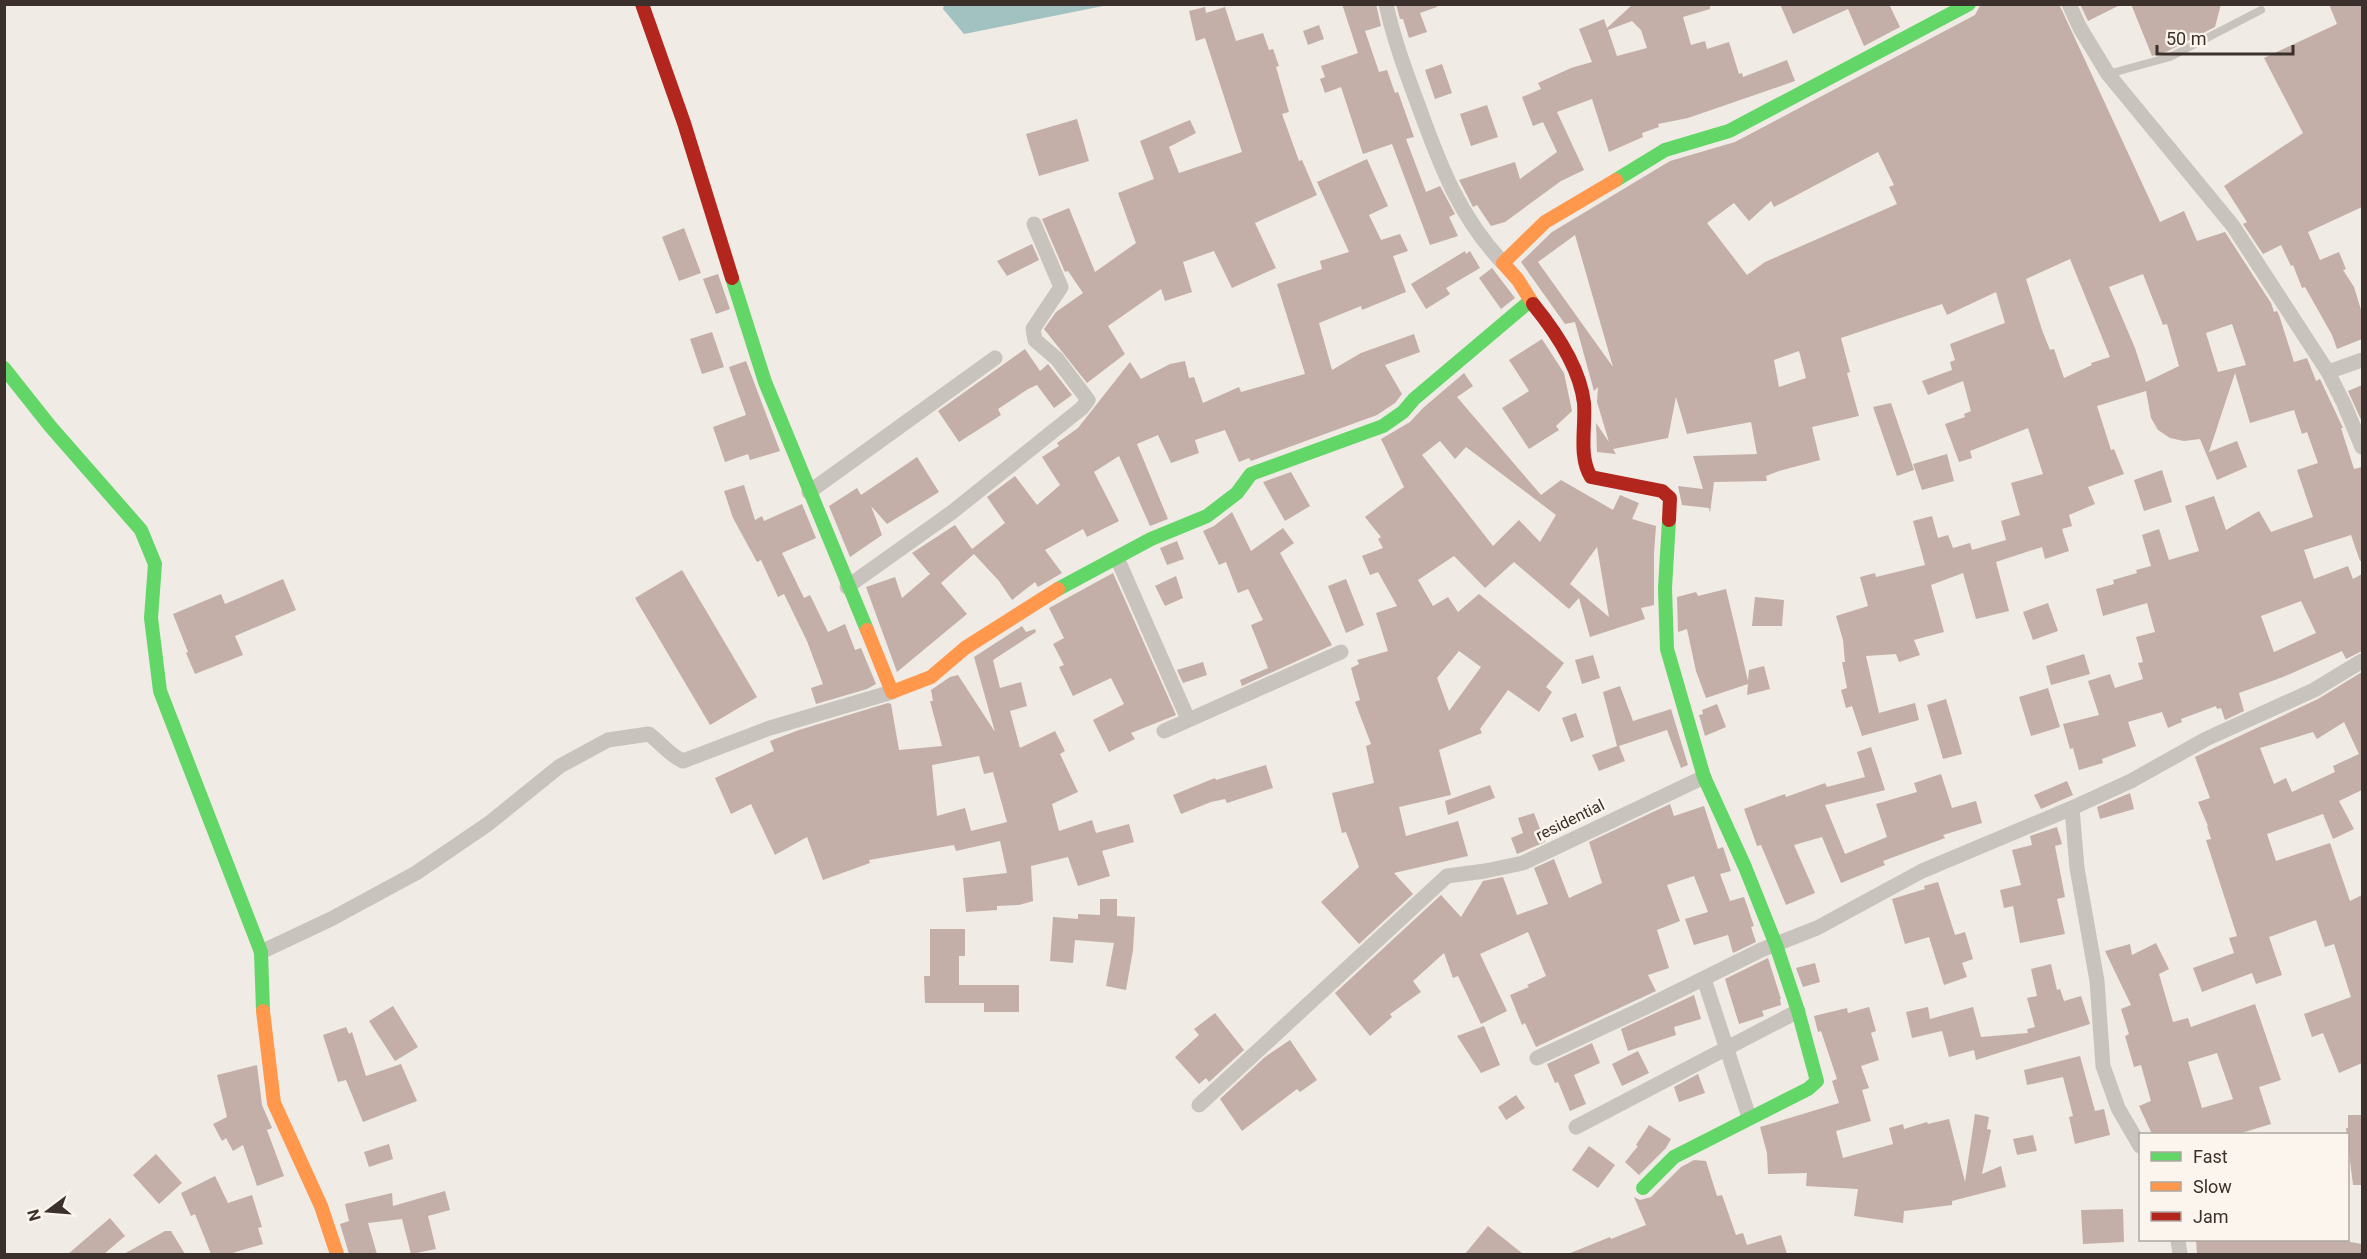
<svg xmlns="http://www.w3.org/2000/svg" width="2367" height="1259" font-family="Roboto,sans-serif">
  <style>
    .water { fill: #a1c2c1 }
    .building { fill: #c3afa7; fill-rule: evenodd }
    .lines { fill: none; stroke-linecap: round; stroke-linejoin: round }
    .lane { stroke: #c9c3be; stroke-width: 8 }
    .street { stroke: #c9c3be; stroke-width: 15 }
    .fast { stroke: #63d668; stroke-width: 14 }
    .slow { stroke: #ff974d; stroke-width: 14 }
    .jam { stroke: #b3261e; stroke-width: 14 }
    .labels { text-anchor: middle; dominant-baseline: central; stroke-width: 5; stroke-linejoin: round; paint-order: stroke }
    .street-label { font-size: 16px; fill: #3b302b; stroke: #fbf5ee }
  </style>
  <rect width="100%" height="100%" fill="#f0ebe5"/>
  <path class="water" d="M944 5V4L1108 5 964 34 943 9Z"/>
  <path class="building" d="M1342 4H1376L1381 26 1365 31 1379 72 1387 70 1395 93 1398 92 1414 137 1406 139 1426 192 1440 186 1455 214 1449 217 1458 236 1430 245 1392 144 1363 154 1341 87 1325 93 1320 79 1325 77 1321 66 1358 53Z
    M1396 4H1436L1437 7 1420 13 1427 32 1409 38 1403 19H1400Z
    M1633 4H1710V9L1683 17 1691 45 1705 41 1707 49 1729 42 1739 74 1742 73 1743 77 1787 60 1795 81 1688 118 1658 124 1659 127 1642 133 1643 137 1609 152 1592 99 1557 112 1584 170 1561 181 1505 222 1491 226 1477 205 1473 207 1459 180 1515 162 1520 179 1557 152 1543 122 1533 126 1522 97 1541 89 1538 83 1571 68 1592 62 1579 29 1604 19 1607 28ZM1632 21 1641 30 1647 48 1617 56 1608 30Z
    M1780 4H1889L1900 27 1864 46 1848 9 1793 34Z
    M1981 4H2059L2160 222 2184 211 2197 241 2225 232 2271 303 2274 312 2277 311 2279 315 2294 362 2307 358 2316 381 2320 379 2343 428H2341L2354 469 2362 467V560L2360 561 2351 535 2304 550 2314 579 2348 566 2353 579 2362 574V651L2346 659 2342 651 2283 677 2239 693 2244 711 2225 720 2221 708 2217 709 2216 706 2181 719 2182 722 2168 728 2162 712 2128 722 2136 746 2102 759 2103 763 2079 770 2073 748 2070 749 2063 724 2099 715 2088 681 2110 674 2115 688 2143 679 2138 663 2143 662 2136 637 2155 632 2147 603 2103 616 2096 589 2114 584 2113 580 2137 573 2136 570 2151 566 2142 535 2159 529 2169 560 2199 551 2185 506 2214 496 2226 530 2259 511 2271 532 2313 517 2297 470 2318 463 2307 432 2302 434 2294 410 2250 423 2235 373 2209 452 2237 441 2247 467 2217 480 2200 439 2184 441 2170 438 2158 430 2151 418 2146 391 2097 406 2111 450 2114 449 2124 474 2088 487 2095 504 2069 515 2072 526 2062 529 2069 551 2045 559 2042 547 1996 562 2009 611 1976 619 1963 573 1931 585 1944 632 1914 640 1920 655 1899 662 1896 654 1866 656 1879 713 1915 703 1919 720 1862 736 1852 706 1846 708 1841 690 1847 688 1842 662H1845L1843 640 1836 616 1868 606 1860 577 1875 573 1876 577 1925 565 1913 521 1932 516 1938 538 1948 535 1953 548 1970 543 1972 550 2006 540 2001 521 2020 515 2011 483 2043 474 2028 428 1970 451 1972 458 1959 462 1945 424 1965 417 1964 414 1971 411 1963 381 1928 395 1922 381 1952 370 1950 362 1955 360 1950 344 2005 323 1996 292 1947 315 1942 304 1841 338 1850 372 1847 373 1859 416 1812 427 1820 460 1779 471 1766 476 1767 481 1714 482 1710 513 1709 508 1682 505 1678 486 1703 489 1693 456 1757 454 1751 422 1687 434 1676 397 1668 438 1613 449 1616 454 1597 452 1596 423 1609 442 1597 402 1598 387 1594 391 1575 322 1565 324 1521 262 1552 232 1670 161 1735 142 1975 15ZM1878 152 1894 185 1889 187 1897 204 1765 262 1747 275 1707 223 1734 203 1749 221 1771 201 1774 207ZM1575 235 1613 367 1538 262ZM2070 259 2110 357 2091 363 2092 365 2064 378 2054 349 2050 350 2042 330 2026 279ZM2143 274 2163 325 2167 324 2179 366 2146 382 2135 348 2109 287ZM2232 324 2246 365 2218 372 2206 333ZM1799 351 1806 378 1779 387 1774 360ZM2301 601 2316 633 2274 652 2261 616Z
    M2080 4H2122L2088 21Z
    M2131 4H2221L2215 27 2168 51 2152 56Z
    M2329 4H2362V207L2308 232 2320 260 2339 252 2346 269 2343 270 2354 287 2362 313V339L2337 349 2332 335 2305 287 2302 288 2293 265 2291 266 2281 245 2263 254 2243 224 2247 222 2224 186 2303 133 2264 58 2337 24Z
    M1205 7 1206 13 1225 7 1236 41 1263 33 1269 50 1273 49 1279 66 1276 67 1289 112 1282 114 1299 161 1302 160 1317 195 1255 223 1276 268 1232 288 1214 251 1183 262 1192 292 1165 301 1161 289 1108 326 1125 354 1087 383 1044 329 1056 312 1083 293 1068 271 1065 272 1042 219 1069 208 1095 272 1136 243 1118 193 1154 179 1140 141 1190 120 1196 133 1169 147 1179 173 1242 152 1205 38 1196 41 1189 11Z
    M1319 25 1324 39 1308 45 1303 31Z
    M1442 64 1452 93 1435 99 1425 70Z
    M1487 105 1498 137 1471 146 1460 114Z
    M1077 119 1089 161 1039 176 1026 134Z
    M1367 159 1388 206 1369 215 1381 240 1400 234 1408 251 1393 256 1406 292 1362 310 1361 306 1319 323 1332 370 1361 353 1414 334 1420 352 1385 365 1402 394 1395 403 1377 415 1251 461 1249 458 1239 462 1225 430 1195 440 1199 453 1171 463 1158 435 1137 444 1168 519 1150 526 1119 456 1094 472 1119 521 1087 537 1083 529 1045 550 1062 573 1038 587 1035 582 1012 600 999 581 974 554 941 583 967 614 897 672 866 587 895 577 902 598 930 574 912 553 955 525 972 549 1005 523 987 497 1015 476 1037 505 1060 485 1042 457 1059 446 1057 443 1078 428 1130 362 1141 379 1170 364 1185 361 1189 378 1194 377 1203 403 1239 387 1241 392 1305 374 1277 284 1322 269 1320 261 1349 252 1317 182Z
    M684 228 701 273 679 281 662 237Z
    M1032 244 1039 260 1007 276 997 261Z
    M1465 251 1466 254 1470 251 1480 268 1446 288 1450 294 1426 309 1411 284Z
    M1492 268 1515 298 1501 309 1479 278Z
    M718 274 730 309 716 314 703 279Z
    M712 332 724 367 702 374 690 339Z
    M1542 339 1564 373 1572 411 1556 426 1559 430 1529 449 1502 408 1529 391 1509 360Z
    M1025 349 1040 371 1048 364 1072 395 1054 408 1037 385 1028 389 998 409 1001 415 959 442 938 411Z
    M746 361 780 451 750 460 748 454 725 462 713 427 746 415 729 367Z
    M1464 373 1473 386 1457 397 1541 495 1561 480 1613 510 1620 495 1639 503 1632 519 1656 526 1654 553V605L1641 608 1645 619 1590 637 1579 598 1569 609 1514 562 1485 588 1454 556 1418 580 1433 606 1448 597 1458 612 1479 594 1564 663 1546 687 1552 692 1539 712 1508 690 1480 729 1482 733 1439 750 1451 795 1399 807 1406 836 1458 821 1468 856 1394 873 1413 894 1359 944 1321 902 1359 867 1346 832 1342 833 1332 793 1374 783 1366 746 1371 744 1355 702 1360 700 1351 668 1359 664 1357 660 1388 651 1376 613 1397 606 1378 572 1370 575 1362 556 1383 548 1378 539 1381 537 1365 517 1404 487 1381 439 1410 422 1423 408ZM1440 441 1455 459 1466 447 1556 515 1540 542 1519 520 1493 546 1422 455ZM1597 547 1609 617 1570 584ZM1459 651 1481 667 1449 711 1437 678Z
    M2362 385V422L2348 391Z
    M1891 403 1914 470 1897 476 1873 407Z
    M1947 454 1954 481 1922 490 1913 464Z
    M917 457 939 492 887 524 871 506 882 535 850 557 829 506 857 488 861 495Z
    M2162 470 2172 502 2144 511 2134 480Z
    M1291 472 1310 506 1285 521 1263 482Z
    M744 485 755 520 762 516 764 521 802 504 816 538 782 553 804 598 810 595 828 632 845 624 855 650 861 648 876 684 867 689 816 704 811 688 823 684 807 641 784 594 778 597 761 560 757 562 733 518 724 491Z
    M1232 512 1251 551 1283 528 1294 543 1280 553 1332 645 1242 686 1240 680 1268 668 1251 625 1263 620 1248 589 1238 593 1226 562 1219 565 1203 531 1214 526Z
    M1177 541 1184 559 1167 565 1160 548Z
    M682 570 757 697 710 725 635 598Z
    M1113 573 1176 715 1131 733 1135 739 1109 752 1093 720 1124 704 1111 678 1073 696 1059 667 1064 665 1053 644 1064 638 1049 608Z
    M1176 576 1183 598 1165 606 1155 586Z
    M283 579 296 610 235 636 243 655 195 674 186 653 188 652 173 614 221 594 225 604Z
    M1346 579 1364 625 1346 633 1328 586Z
    M1726 589 1748 681 1749 670 1764 666 1770 689 1747 695 1748 684 1706 698 1696 671 1687 629 1678 632 1677 597 1696 592 1698 596Z
    M1755 597 1784 600 1782 626H1752Z
    M2048 603 2058 631 2033 640 2023 612Z
    M1022 626 1026 632 1035 629 1036 632 993 660 1000 688 1021 682 1027 706 1010 711 1020 748 1055 731 1065 751 1060 754 1078 792 1052 804 1059 831 1092 820 1096 833 1129 824 1134 842 1102 851 1110 876 1078 886 1068 857 1031 866 1033 901 1019 905 997 906V910L966 912 963 878 1007 873 1000 841 956 851 954 845 869 860 870 863 823 880 807 837 775 855 751 804 731 814 715 778 774 751 770 741 799 730 888 703 891 704 899 750 942 746 930 701H933L931 690 950 677 958 675 995 732 974 657ZM979 756 984 774 993 772 1007 822 971 831 965 808 937 816 932 765Z
    M2084 654 2090 674 2051 685 2046 666Z
    M1593 655 1600 678 1582 684 1575 660Z
    M1203 662 1207 675 1183 683 1177 670Z
    M2362 672V790L2339 801 2354 829 2333 839 2323 814 2267 834 2276 861 2330 843 2350 901 2362 895V1063L2339 1073 2323 1033 2312 1037 2304 1014 2351 997 2334 944 2325 947 2316 920 2269 937 2282 975 2256 984 2252 973 2202 992 2193 968 2234 953 2229 938 2237 936 2206 840 2211 839 2207 826H2208L2198 802 2210 798 2195 757 2318 699ZM2344 722 2359 754 2333 766 2335 772 2292 792 2286 778 2274 784 2260 748 2313 732 2317 739Z
    M1620 686 1633 721 1671 709 1688 765 1681 768 1667 730 1619 746 1625 761 1599 771 1592 755 1617 746 1603 692Z
    M2048 688 2060 727 2031 736 2019 697Z
    M1946 699 1962 754 1943 759 1927 705Z
    M1717 704 1726 727 1705 736 1699 715 1703 714 1702 710Z
    M1576 713 1584 737 1571 742 1562 718Z
    M1871 747 1885 790 1825 805 1845 854 1887 837 1876 804 1917 792 1914 783 1941 774 1952 808 1976 801 1982 823 1943 835 1945 838 1883 861 1885 865 1841 883 1822 837 1794 845 1815 893 1786 905 1761 845 1757 846 1744 809 1785 794 1786 797 1825 783 1827 787 1865 777 1857 752Z
    M1266 765 1273 788 1227 803 1225 799 1211 802 1181 814 1173 795 1215 778 1216 780Z
    M2067 781 2073 795 2041 809 2034 795Z
    M1490 785 1495 798 1448 815 1445 801Z
    M2130 793 2134 809 2100 819 2097 807Z
    M1670 804 1674 816 1704 806 1718 849 1723 847 1731 871 1720 874 1730 901 1744 897 1754 926 1751 927 1756 942 1733 953 1728 935 1694 945 1685 919 1708 912 1694 876 1667 885 1680 921 1657 930 1669 968 1648 975 1656 991 1536 1047 1525 1023 1522 1025 1510 995 1529 987 1527 985 1546 976 1528 932 1480 954 1507 1011 1481 1024 1458 976 1453 978 1444 953 1413 981 1421 992 1390 1014 1392 1017 1370 1036 1335 993 1441 895 1461 917 1483 881 1503 877 1517 915 1548 904 1534 868 1554 859 1569 898 1602 883 1589 842Z
    M1534 813 1545 842 1517 854 1511 838 1523 833 1518 818Z
    M2057 827 2062 844 2055 846 2065 897 2057 899 2065 934 2020 943 2013 906 2004 908 2000 890 2021 885 2012 850 2032 845 2030 836Z
    M1938 882 1955 935 1965 932 1973 959 1962 963 1967 977 1944 985 1929 937 1905 944 1892 899 1925 889 1924 886Z
    M1100 899H1117V916L1135 917 1133 950 1126 990 1106 986 1114 943 1075 940 1073 963 1050 961 1053 917 1078 919V914L1100 915Z
    M930 929H965V956H959V985H1019V1012H984V1003H925L924 976H930Z
    M2156 943 2169 969 2159 974 2173 1022 2188 1018 2191 1027 2255 1004 2281 1080 2259 1087 2271 1124 2238 1134H2152L2139 1106 2151 1101 2141 1065 2134 1067 2125 1036 2129 1034 2121 1009 2131 1005 2105 951 2130 944 2132 955ZM2217 1053 2233 1099 2202 1108 2188 1062Z
    M1768 958 1781 999H1780L1781 1005 1762 1011 1764 1016 1739 1024 1725 979Z
    M1815 963 1820 982 1803 987 1796 968Z
    M2051 964 2057 990 2060 989 2064 1001 2081 996 2090 1024 1976 1060 1974 1050 1949 1057 1942 1031 1912 1038 1906 1012 1928 1007 1930 1019 1973 1007 1981 1037 2028 1033 2027 1029 2035 1027 2027 998 2037 996 2031 969Z
    M1694 995 1701 1019 1674 1027 1676 1035 1628 1051 1621 1029Z
    M393 1006 418 1047 395 1061 369 1021Z
    M1869 1007 1876 1031 1871 1033 1879 1060 1861 1066 1869 1088 1862 1090 1871 1121 1836 1131 1843 1158 1893 1144 1889 1128 1903 1124 1904 1129 1927 1122 1928 1124 1949 1119 1965 1182 1975 1114 1989 1117 1987 1129 1991 1130 1982 1174 2001 1166 2006 1187 1952 1201V1205L1904 1211 1903 1223 1854 1216 1858 1189 1806 1186 1807 1173 1768 1174 1767 1153 1760 1127 1839 1103 1832 1081 1837 1079 1821 1031 1818 1032 1814 1016 1847 1008 1848 1013Z
    M1215 1013 1244 1050 1209 1082 1206 1078 1199 1084 1175 1057 1199 1035 1194 1029Z
    M1484 1026 1500 1065 1481 1073 1457 1036Z
    M346 1027 349 1034 352 1032 366 1076 401 1064 417 1101 363 1122 346 1080 338 1082 323 1035Z
    M1290 1040 1317 1080 1300 1092 1297 1089 1242 1131 1220 1099 1265 1057Z
    M1592 1043 1600 1063 1574 1075 1586 1104 1570 1111 1558 1082 1555 1083 1547 1064Z
    M1638 1051 1649 1073 1622 1086 1612 1064Z
    M2080 1056 2095 1111 2104 1109 2110 1135 2075 1144 2069 1117 2073 1116 2063 1077 2027 1085 2024 1070Z
    M257 1065 262 1105 272 1128 267 1130 284 1176 257 1186 243 1145 233 1151 226 1138 222 1141 213 1124 227 1117 217 1075Z
    M1698 1074 1705 1093 1679 1102 1674 1087Z
    M1516 1095 1525 1108 1506 1120 1498 1107Z
    M2348 1115H2362V1185H2353L2346 1128H2348Z
    M1649 1125 1671 1139 1666 1148 1639 1175 1625 1162 1638 1146 1636 1145Z
    M2033 1135 2037 1151 2017 1155 2013 1139Z
    M389 1144 393 1159 369 1167 364 1152Z
    M1589 1146 1615 1165 1598 1188 1572 1170Z
    M156 1154 182 1183 159 1204 133 1175Z
    M1694 1160 1706 1161 1717 1196 1722 1195 1736 1235 1743 1233 1747 1245 1781 1235 1787 1254H1568L1610 1237 1611 1239 1646 1225 1634 1197 1640 1200 1651 1197 1681 1167Z
    M215 1176 228 1203 252 1195 262 1227 258 1228 263 1244 229 1254H211L195 1214 191 1216 181 1193Z
    M445 1191 450 1210 428 1216 436 1249 411 1254 402 1219 368 1223 377 1254H349L340 1224 349 1221 345 1204 392 1193 393 1206Z
    M2123 1209 2124 1242 2083 1244 2081 1210Z
    M110 1218 125 1236 104 1254H68Z
    M1488 1226 1523 1254H1465Z
    M165 1231H171L185 1254H124Z
    M2196 1239H2345V1241L2362 1244V1254H2197Z"/>
  <g class="lines">
    <path class="lane" d="M2108 74 2170 57 2261 10"/>
    <path class="street" d="M1386 4C1394 41 1407 75 1420 110 1441 168 1460 217 1503 263
      M2069 4 2080 28 2108 74 2233 226 2328 372 2344 404 2362 447
      M2328 372 2362 360
      M809 492 995 358
      M1117 558 1188 719
      M847 587 951 513 1082 408 1088 400 1057 359 1035 340 1033 329 1061 287 1034 224
      M1164 731 1341 652
      M2072 808 2077 868 2097 981 2103 1066 2118 1108 2140 1146
      M261 952 331 919 416 873 488 824 560 766 608 740 649 734C661 743 669 755 683 761L770 728 892 692
      M1704 979 1749 1117
      M1537 1058 1644 1008 1761 950 1817 928 1922 871 2072 808 2131 781 2206 739 2314 690 2362 661
      M1199 1105 1447 876 1485 871 1523 863 1704 777
      M1576 1127 1798 1011
      M2178 1240 2180 1254"/>
    <path class="fast" d="M1616 180 1665 150 1729 131 1969 4
      M732 278 765 382 867 630
      M4 368 50 426 141 530 155 564 151 618 160 691 261 952 263 1011
      M1058 589 1151 539 1207 516 1237 493 1251 474 1383 426 1403 412 1414 399 1530 301
      M1643 1188 1674 1157 1808 1089 1817 1081 1798 1011 1776 945 1745 867 1704 777 1667 649 1665 588 1669 520"/>
    <path class="slow" d="M1533 304 1518 280 1503 263 1545 222 1616 180
      M867 630 892 692 931 677 965 648 1058 589
      M263 1011 274 1103 321 1206 337 1254"/>
    <path class="jam" d="M642 4 684 123 732 278
      M1533 304C1555 331 1580 368 1584 403 1586 427 1578 456 1591 477L1662 491 1670 498 1669 520"/>
  </g>
  <g class="labels">
    <g class="street-label">
      <text transform="translate(1570 820) rotate(-26)">residential</text>
    </g>
  </g>
  <rect width="2367" height="1259" fill="none" stroke="#3b302b" stroke-width="12"/>
  <rect x="2139" y="1133" width="210" height="108" fill="#fbf5ee" stroke="#aea6a0" stroke-width="1.5"/>
  <rect x="2151" y="1152" width="30" height="9" fill="#63d668" stroke="#aea6a0" stroke-width="1.5"/>
  <text x="2193" y="1163" font-size="18" fill="#3b302b">Fast</text>
  <rect x="2151" y="1182" width="30" height="9" fill="#ff974d" stroke="#aea6a0" stroke-width="1.5"/>
  <text x="2193" y="1193" font-size="18" fill="#3b302b">Slow</text>
  <rect x="2151" y="1212" width="30" height="9" fill="#b3261e" stroke="#aea6a0" stroke-width="1.5"/>
  <text x="2193" y="1223" font-size="18" fill="#3b302b">Jam</text>
  <g transform="translate(48 1211) rotate(254)" stroke="#fbf5ee" stroke-width="4.5" paint-order="stroke">
  <path d="M0-4.5L10 22L0 15L-10 22Z" fill="#3b302b"/>
  <text y="-9" font-size="16" font-weight="bold" text-anchor="middle" fill="#3b302b">N</text>
  </g>
  <path d="M2157 45v9h136v-9" fill="none" stroke="#3b302b" stroke-width="3"/>
  <text x="2166" y="45" font-size="18" fill="#3b302b" stroke="#fbf5ee" stroke-width="4.5" paint-order="stroke">50 m</text>
</svg>
